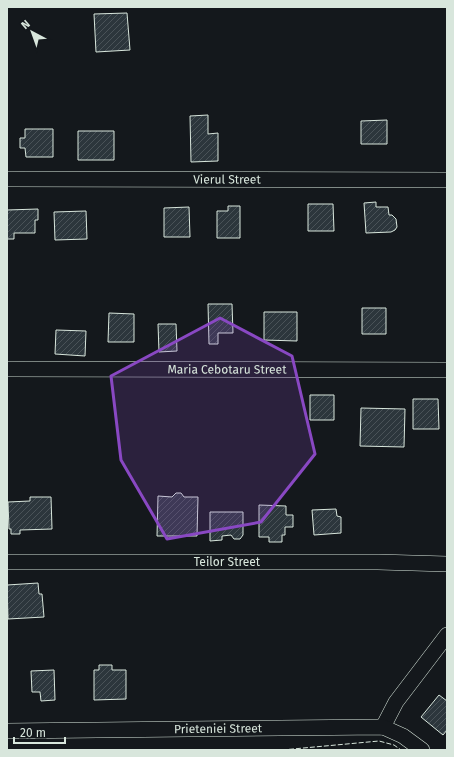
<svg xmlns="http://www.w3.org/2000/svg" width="454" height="757" font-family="'Fira Sans',sans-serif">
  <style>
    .building { fill: url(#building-hatch); stroke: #d8e6dc }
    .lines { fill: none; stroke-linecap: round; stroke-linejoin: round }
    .minor-casing { stroke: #d8e6dc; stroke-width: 16 }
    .minor { stroke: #14181c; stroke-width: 15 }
    .fence { stroke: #d8e6dc; stroke-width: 1; stroke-dasharray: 5 2; stroke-linecap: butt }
    .marked { fill: #8948c3; fill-opacity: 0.2; stroke: #8948c3; stroke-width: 3; stroke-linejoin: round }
    .labels { text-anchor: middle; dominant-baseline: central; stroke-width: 3; stroke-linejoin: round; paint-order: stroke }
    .street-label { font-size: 12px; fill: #d8e6dc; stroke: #14181c }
  </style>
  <defs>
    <pattern id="building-hatch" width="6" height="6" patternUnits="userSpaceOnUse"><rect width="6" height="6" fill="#2c363c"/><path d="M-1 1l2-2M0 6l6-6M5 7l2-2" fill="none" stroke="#4a5358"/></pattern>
  </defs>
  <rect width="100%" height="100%" fill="#14181c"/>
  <path class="building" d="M127 13 130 50 96 52 94 14Z
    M208 115V134L218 133V161L191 162 190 116Z
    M387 120V144H361V121Z
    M25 129H53V157H26L25 148H20V138H25Z
    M78 131H114V160H78Z
    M376 202V207H388L389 215H392L396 219 397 227 395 230 391 232 366 233 364 203Z
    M308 204H333L334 231H308Z
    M228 206H240V238H217V211H228Z
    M189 207 190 237H164V208Z
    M38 209V220H35V233H14V239H7V210Z
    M86 211 87 239 55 240 54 212Z
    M208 304H232L233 333H218V344H209Z
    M362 308H386V334H362Z
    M264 312H297V341L264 340Z
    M109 313 134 314V342H108Z
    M158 324H176L177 351 159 352Z
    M56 330 86 331 85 356 55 354Z
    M310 395H334V420H310Z
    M413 399H438L439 429H413Z
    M361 408 405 409 404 447 360 446Z
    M176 493H181L184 497H198L197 536H157L158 496 172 497Z
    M30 497H51L52 529 20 530V534H11V529H9L8 502 30 501Z
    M259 505 286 506V515H293V527H285V535H282V542H269V537H259Z
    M336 509 337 516 341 517V533L314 535 312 510Z
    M210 512H243V535L240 539H234L231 535 222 536V540L210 541Z
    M38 583 39 594H42L44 617 8 619 7 585Z
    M99 665H112V670H126V699L94 700V670H99Z
    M54 670 55 700 41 701 40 692H32L31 671Z
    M439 695 447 701V730L443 735 421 717Z"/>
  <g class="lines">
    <defs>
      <g id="minor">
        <path id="s1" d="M7 179 447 180"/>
        <path id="s2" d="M7 369 447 370"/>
        <path id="s3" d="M7 562H378L447 564"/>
        <path d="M383 727 396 702 447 635"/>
        <path id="s4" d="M7 731 383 727 403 736 422 750"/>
      </g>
    </defs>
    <use href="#minor" class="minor-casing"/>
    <use href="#minor" class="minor"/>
    <path class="fence" d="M282 750 379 741 394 745 401 750"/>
  </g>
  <path class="marked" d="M220 318 292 356 315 454 261 522 167 539 121 460 111 376Z"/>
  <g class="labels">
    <g class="street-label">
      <text stroke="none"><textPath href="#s1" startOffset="220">Vierul Street</textPath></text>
      <text stroke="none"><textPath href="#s2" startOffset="220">Maria Cebotaru Street</textPath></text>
      <text stroke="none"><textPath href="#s3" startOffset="220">Teilor Street</textPath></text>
      <text stroke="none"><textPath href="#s4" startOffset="211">Prieteniei Street</textPath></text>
    </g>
  </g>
  <rect width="454" height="757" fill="none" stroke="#d8e6dc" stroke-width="16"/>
  <g transform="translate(32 32) rotate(319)" stroke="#14181c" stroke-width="3" paint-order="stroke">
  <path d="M0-3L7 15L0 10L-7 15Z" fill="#d8e6dc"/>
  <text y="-6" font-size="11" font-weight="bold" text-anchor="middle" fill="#d8e6dc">N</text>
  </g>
  <path d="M14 737v6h51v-6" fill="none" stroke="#d8e6dc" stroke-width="2"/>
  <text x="20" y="737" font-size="12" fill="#d8e6dc" stroke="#14181c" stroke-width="3" paint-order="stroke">20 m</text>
</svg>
